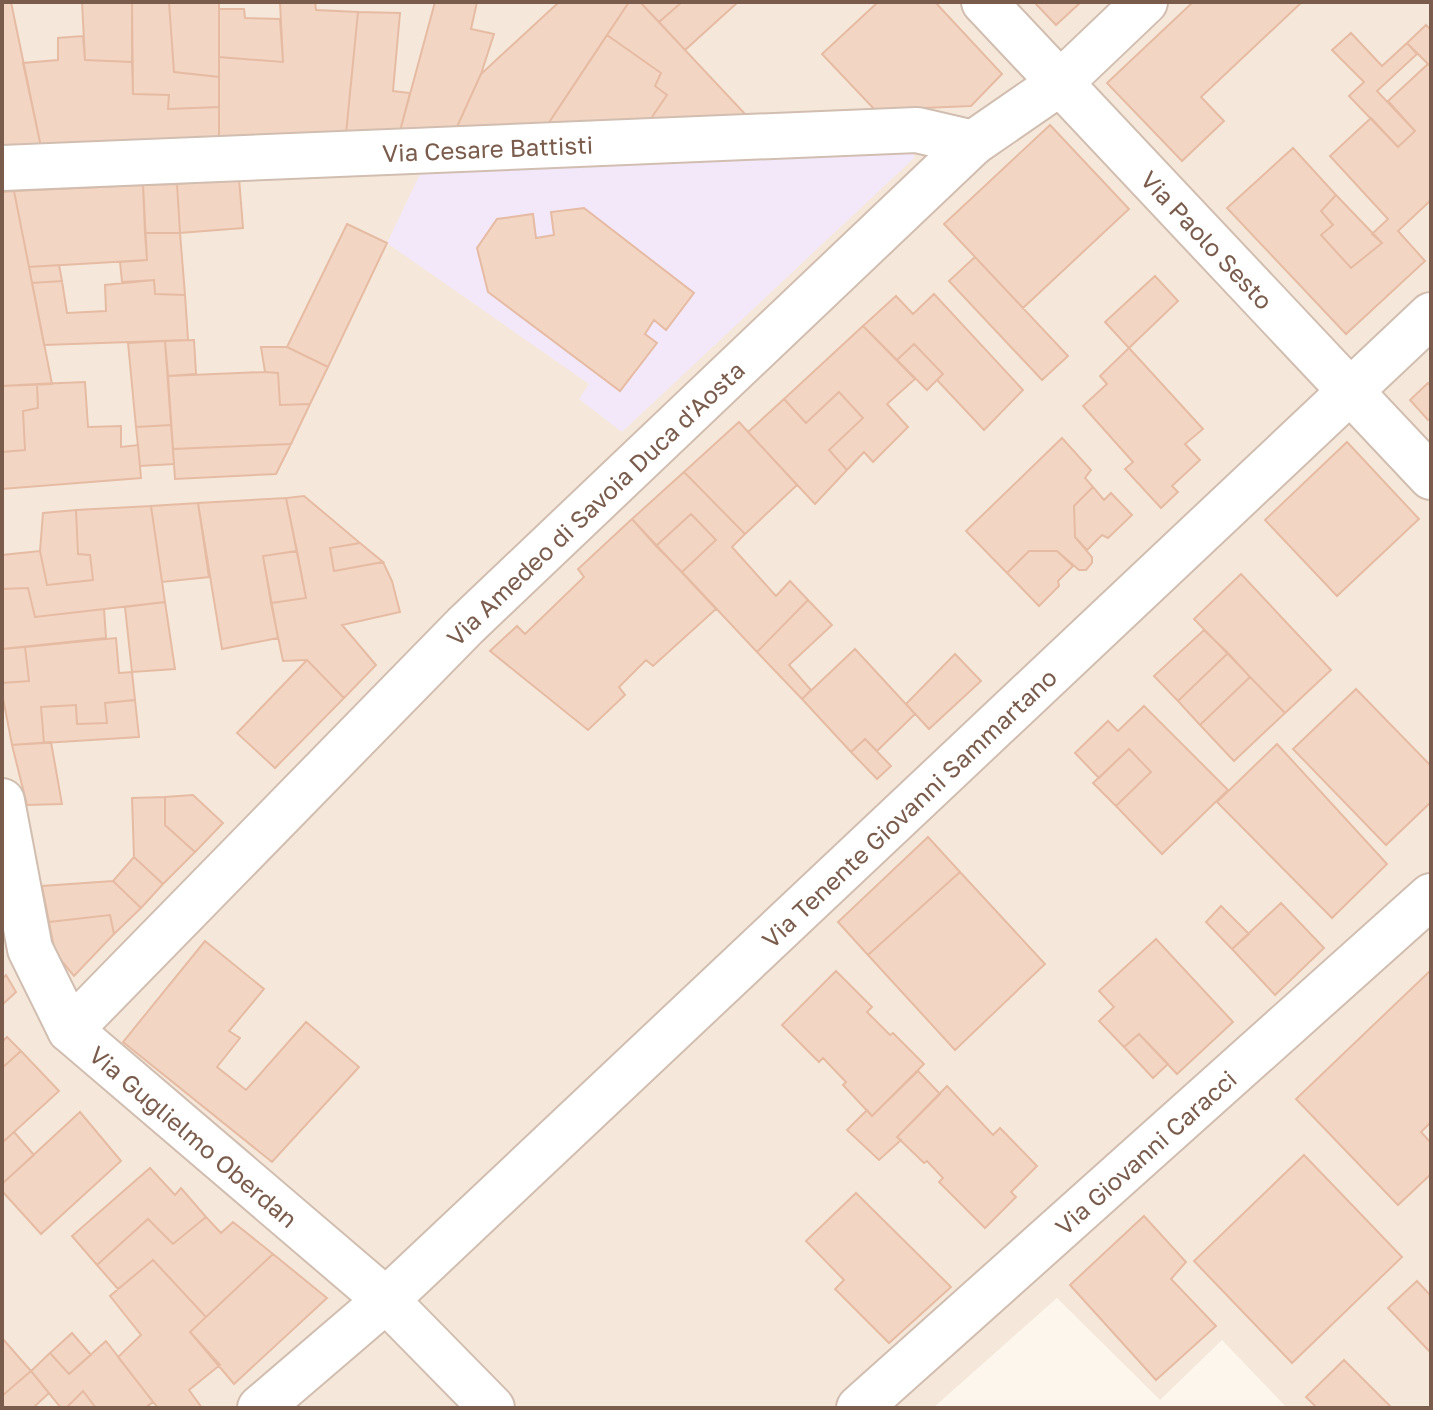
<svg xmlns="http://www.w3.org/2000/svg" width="1433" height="1410" font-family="'Golos Text',sans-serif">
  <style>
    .residential { fill: #f5e8da }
    .education { fill: #f3e8fa }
    .building { fill: #f3d5c3; stroke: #e6bba3; stroke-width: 2 }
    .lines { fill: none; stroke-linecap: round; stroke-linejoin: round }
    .minor-casing { stroke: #d1beb0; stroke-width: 48 }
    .minor { stroke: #fff; stroke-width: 44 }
    .labels { text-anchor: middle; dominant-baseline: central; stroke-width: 6; stroke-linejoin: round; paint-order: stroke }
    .street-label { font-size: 24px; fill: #7a5c4d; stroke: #fffaf3 }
  </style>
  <rect width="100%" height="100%" fill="#fdf6ec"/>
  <path class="residential" d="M2 2H1431V1408H1287L1222 1340 1160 1400 1057 1298 933 1408H2Z"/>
  <path class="education" d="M913 151 914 158 622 432 579 399 589 384 387 243 421 172Z"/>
  <path class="building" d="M2 2H11L41 147 2 149Z
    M82 2H132V62L85 60Z
    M132 2H169L174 72 219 77V107L168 109 169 95 133 94Z
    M169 2H219V77L174 72Z
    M280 2H315L316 10 358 12 346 134 219 139V57L283 62Z
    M435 2H477L471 29 494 34 481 74 456 129 400 131Z
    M559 2H629L548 124 456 129 481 74Z
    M629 2H640L747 116 650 120 667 95 655 86 661 73 607 35Z
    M640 2H682L659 22Z
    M682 2H738L685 50 659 22Z
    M878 2H935L1002 74 971 106 875 110 822 54Z
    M1034 2H1081L1056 25Z
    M1193 2H1302L1201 97 1224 121 1182 161 1107 83Z
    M219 9H244L245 18 280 19 283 62 219 57Z
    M358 12 400 13 393 91 410 93 400 131 346 134Z
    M1426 25 1431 30V67L1407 43Z
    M1351 33 1382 66 1407 43 1417 54 1377 91 1415 131 1398 147 1349 96 1364 82 1332 50Z
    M607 35 661 73 655 86 667 95 650 120 548 124Z
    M83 36 85 60 132 62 133 94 169 95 168 109 219 107V139L41 147 23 63 58 60V38Z
    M1428 64 1431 67V200L1398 231 1425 261 1346 334 1227 208 1293 148 1336 195 1321 211 1333 225 1321 235 1351 268 1382 243 1372 234 1388 219 1330 156 1371 118 1398 147 1415 131 1388 101Z
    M1050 125 1129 209 1023 308 944 224Z
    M239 178 243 228 180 233 177 184Z
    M177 184 180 233H145L143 185Z
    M143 185 147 260 29 267 14 191Z
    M14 191 29 267 52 384 2 386V192Z
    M1336 195 1382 243 1351 268 1321 235 1333 225 1321 211Z
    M584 208 694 293 666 330 654 320 645 334 657 343 620 391 488 292 477 248 497 219 533 214 536 238 554 235 551 212Z
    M347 224 387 243 328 367 287 347Z
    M145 233H180L185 295 155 294 154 280 122 282 120 262 147 260Z
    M975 257 1068 356 1042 380 949 281Z
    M59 265 62 281 32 283 29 267Z
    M1155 276 1178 301 1129 348 1105 322Z
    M154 280 155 294 185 295 188 340 44 345 32 283 62 281 67 313 106 311 105 285Z
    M934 294 1023 390 984 430 937 380 943 374 914 344 897 360 863 326 896 296 913 314Z
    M863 326 915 379 887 404 908 427 873 462 864 452 847 470 829 450 863 418 839 392 806 423 784 399Z
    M194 340 196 374 168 376 165 341Z
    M165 341 171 425 136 427 128 343Z
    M914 344 943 374 927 390 897 360Z
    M261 347H287L328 367 310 404 280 405 278 373 265 372Z
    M1129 348 1203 429 1185 444 1200 460 1172 486 1178 492 1161 508 1125 469 1133 462 1083 406 1107 384 1100 376Z
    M265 372 278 373 280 405 310 404 291 444 173 449 168 376Z
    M85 382 88 427 121 426V447L138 445 141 478 2 489V452L25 450 23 411 38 408 37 384Z
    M1428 383 1431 386V418L1428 420 1410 400Z
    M37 384 38 408 23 411 25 450 2 452V386Z
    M839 392 863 418 829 450 847 470 815 504 748 432 784 399 806 423Z
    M739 422 797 485 745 534 684 472Z
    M171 425 174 464 140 466 136 427Z
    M1062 438 1091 470 1085 478 1093 487 1074 506 1075 537 1092 557V563L1086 570H1079L1057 551H1029L1007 573 966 531Z
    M1347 442 1419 519 1337 596 1265 520Z
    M291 444 276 474 175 479 173 449Z
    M684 472 745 534 732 547 776 596 790 581 808 600 757 652 682 572 716 540 691 514 656 546 632 519Z
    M1093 487 1104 500 1111 493 1132 515 1108 538 1102 535 1087 550 1075 537 1074 506Z
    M304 496 360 543 330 548 334 571 383 562 392 581 400 612 342 625 376 665 344 698 307 660 283 661 271 603 306 598 286 498Z
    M286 498 297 551 263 556 278 638 222 649 198 503Z
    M198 503 209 577 162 582 151 506Z
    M151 506 165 602 35 617 28 588 2 589V555L40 551 47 585 93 580 90 555 78 554 76 510Z
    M76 510 78 554 90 555 93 580 47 585 40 551 43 513Z
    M691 514 716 540 682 572 656 546Z
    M632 519 716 609 653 666 646 660 619 687 625 695 588 730 490 651 517 626 525 634 584 577 578 569Z
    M360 543 383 562 334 571 330 548Z
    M297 551 306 598 271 603 263 556Z
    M1029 551H1057L1073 566 1058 581 1059 586 1039 606 1007 573Z
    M1241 574 1331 670 1285 713 1194 619Z
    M28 588 35 617 104 609 106 638 2 649V589Z
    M808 600 832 625 789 665 811 690 802 699 757 652Z
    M165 602 175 669 132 672 125 607Z
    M1204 630 1228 653 1178 701 1154 676Z
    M116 638 119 673 132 672 135 700 105 703 107 723 77 724 76 705 41 707 44 743 12 745 2 693V683L29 681 25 647Z
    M25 647 29 681 2 683V649Z
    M855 649 915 714 877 751 865 739 851 752 802 699Z
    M1228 653 1250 677 1200 725 1178 701Z
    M955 654 981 681 929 729 906 704Z
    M307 660 344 698 275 768 237 733Z
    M1250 677 1285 713 1234 761 1200 725Z
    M1356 689 1431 766V802L1386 845 1293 749Z
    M135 700 139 737 44 743 41 707 76 705 77 724 107 723 105 703Z
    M1144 706 1228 790 1162 854 1116 806 1151 772 1129 749 1099 778 1075 753 1108 721 1118 731Z
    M865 739 891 766 877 779 851 752Z
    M51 742 62 804 27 805 12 745Z
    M1277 744 1387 864 1332 918 1217 802Z
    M1129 749 1151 772 1116 806 1093 783Z
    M193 795 223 823 195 852 165 825V797Z
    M165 797V825L195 852 163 884 134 857 132 798Z
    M928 837 960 872 868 955 838 922Z
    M134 857 163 884 141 908 113 881Z
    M960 872 1045 964 955 1050 868 955Z
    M113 881 141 908 114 934 110 915 49 922 42 886Z
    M1281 903 1324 948 1275 995 1232 949Z
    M1221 906 1249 934 1232 949 1206 922Z
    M110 915 114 934 74 976 55 953 49 922Z
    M1156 939 1233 1022 1177 1074 1139 1034 1124 1047 1099 1021 1114 1007 1099 991Z
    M205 941 264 989 229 1031 240 1038 217 1067 246 1090 306 1022 359 1067 272 1162 123 1042Z
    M1431 970V1122L1421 1132 1431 1143V1174L1398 1205 1296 1099Z
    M836 971 872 1007 867 1012 890 1035 893 1033 924 1064 872 1116 843 1085 846 1082 823 1058 819 1062 782 1025Z
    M6 975 16 992 2 1005V979Z
    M1139 1034 1168 1064 1153 1078 1124 1047Z
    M7 1037 21 1051 2 1068V1042Z
    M21 1051 59 1091 2 1143V1068Z
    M918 1071 940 1094 897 1137 901 1140 879 1160 847 1130 867 1110 872 1116Z
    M947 1086 993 1135 1000 1128 1037 1166 1011 1192 1016 1197 985 1228 939 1182 943 1178 927 1161 924 1163 897 1137Z
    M80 1112 121 1161 41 1234 2 1191V1184Z
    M14 1132 34 1155 2 1184V1143Z
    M1304 1155 1402 1257 1292 1363 1194 1261Z
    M150 1168 175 1195 181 1188 206 1217 173 1244 148 1219 97 1265 72 1236Z
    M856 1193 951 1287 889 1343 835 1289 844 1280 806 1241Z
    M1144 1216 1186 1262 1171 1279 1216 1326 1156 1380 1070 1285Z
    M206 1217 221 1233 233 1222 273 1254 206 1317 153 1260 118 1289 97 1265 148 1219 173 1244Z
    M273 1254 327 1298 234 1384 190 1332Z
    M153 1260 206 1317 190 1332 220 1365 189 1390 202 1408H158L118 1357 141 1335 110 1296Z
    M1417 1281 1431 1296V1353L1388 1308Z
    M72 1333 91 1355 69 1374 50 1353Z
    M2 1338 31 1371 2 1396Z
    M106 1341 153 1402 145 1408H96L83 1391 66 1408H61L31 1371 50 1353 69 1374Z
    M1344 1360 1391 1407 1317 1408 1306 1397Z
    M31 1371 49 1393 33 1408H2V1396Z
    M83 1391 96 1408H66Z"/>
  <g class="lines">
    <defs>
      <g id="minor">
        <path id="s1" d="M984 2 1431 477"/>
        <path id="s2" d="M2 168 917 130 973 143"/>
        <path id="s3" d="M2 801 30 949 70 1030 386 1300 492 1408"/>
        <path id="s4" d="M70 1030 465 626 973 143 1060 83 1145 2"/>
        <path id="s5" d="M260 1408 386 1300 1431 315"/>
        <path id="s6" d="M859 1408 1431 896"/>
      </g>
    </defs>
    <use href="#minor" class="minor-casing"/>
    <use href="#minor" class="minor"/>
  </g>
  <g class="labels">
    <g class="street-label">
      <text stroke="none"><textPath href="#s2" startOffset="486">Via Cesare Battisti</textPath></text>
      <text stroke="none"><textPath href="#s1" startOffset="326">Via Paolo Sesto</textPath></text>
      <text stroke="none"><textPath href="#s4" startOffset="744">Via Amedeo di Savoia Duca d'Aosta</textPath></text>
      <text stroke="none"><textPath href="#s5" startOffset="884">Via Tenente Giovanni Sammartano</textPath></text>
      <text stroke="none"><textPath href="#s3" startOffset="404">Via Guglielmo Oberdan</textPath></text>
      <text stroke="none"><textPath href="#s6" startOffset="384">Via Giovanni Caracci</textPath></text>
    </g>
  </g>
  <rect width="1433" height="1410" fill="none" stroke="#7a5c4d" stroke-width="8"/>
</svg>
